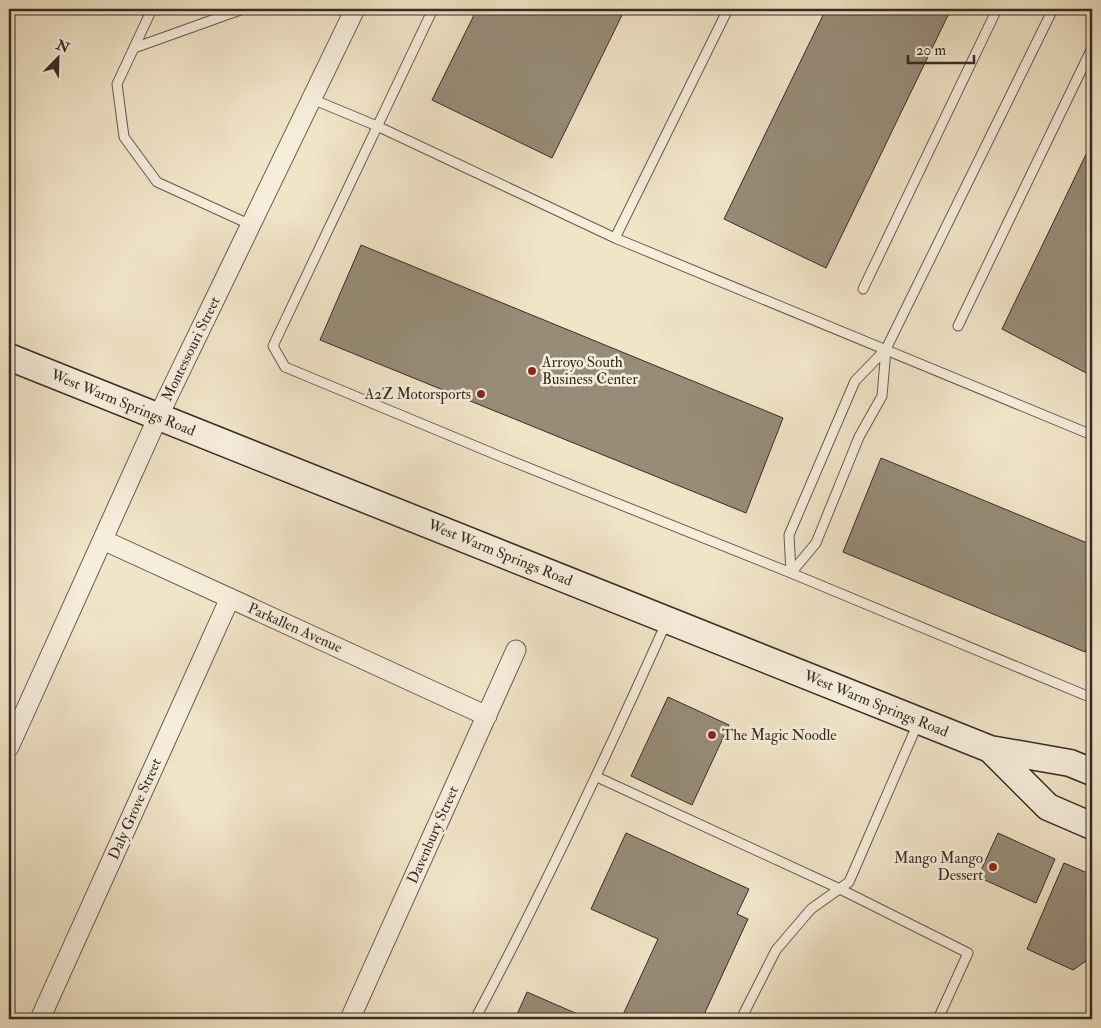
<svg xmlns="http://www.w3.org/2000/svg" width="1101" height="1028" font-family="'IM FELL Double Pica',serif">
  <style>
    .building { fill: #978c78; stroke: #352d23 }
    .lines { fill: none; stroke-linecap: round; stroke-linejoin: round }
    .service-casing { stroke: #645b4c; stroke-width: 11 }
    .minor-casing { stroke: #645b4c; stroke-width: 21 }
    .secondary-casing { stroke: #352d23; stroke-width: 29 }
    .service { stroke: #f6eddb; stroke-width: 9 }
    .minor { stroke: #f6eddb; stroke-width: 19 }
    .secondary { stroke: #f6eddb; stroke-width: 26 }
    .poi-dot { fill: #8f2418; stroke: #f6eddb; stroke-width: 2 }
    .labels { text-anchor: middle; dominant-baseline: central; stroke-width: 5; stroke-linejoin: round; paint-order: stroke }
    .street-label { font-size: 15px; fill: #352d23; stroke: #f6eddb }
    .poi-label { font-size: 15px; fill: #352d23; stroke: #f6eddb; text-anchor: start }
  </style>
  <rect width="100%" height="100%" fill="#f1e4c7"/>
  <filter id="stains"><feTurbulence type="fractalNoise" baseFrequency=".004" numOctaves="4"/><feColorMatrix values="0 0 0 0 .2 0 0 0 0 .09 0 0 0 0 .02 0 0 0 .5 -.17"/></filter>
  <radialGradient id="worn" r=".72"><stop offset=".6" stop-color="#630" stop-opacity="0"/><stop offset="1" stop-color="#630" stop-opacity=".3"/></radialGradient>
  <path class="building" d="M477 9H625L552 158 432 100Z
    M826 9H951L826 268 724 219Z
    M1092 142V376L1002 329Z
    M361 245 783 418 746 513 320 340Z
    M881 458 1092 545V635L1085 652 843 552Z
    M668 697 729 725 692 805 631 776Z
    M626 833 749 889 737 914 748 919 702 1019H621L658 939 591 909Z
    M998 833 1055 859 1036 903 978 877Z
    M1064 863 1092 875V947L1086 961 1073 970 1027 949Z
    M527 992 589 1019H515Z"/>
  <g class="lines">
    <defs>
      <path id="service" d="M152 9 117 84 124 137 157 182 251 225
        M433 9 273 346 285 367 504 458 791 573 1092 698
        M134 48 243 9
        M312 99 377 126 615 238 1092 435
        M615 238 728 9
        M863 289 997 9
        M958 326 1092 48
        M791 573 789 535 855 381 886 349 1053 9
        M791 573 816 543 859 437 882 396 886 349
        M597 777 840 889 968 953 938 1019
        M475 1019C544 890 606 757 666 623
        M741 1019 776 950 811 909 849 882 918 723"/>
      <path id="minor" d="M103 540 487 716
        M9 747 158 417 355 9
        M40 1019 230 598
        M350 1019 516 650"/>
      <path id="secondary" d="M9 357 990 749 1070 763 1092 772
        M990 749 1048 807 1092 826"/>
    </defs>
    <use href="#service" class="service-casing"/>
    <use href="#minor" class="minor-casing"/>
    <use href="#secondary" class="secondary-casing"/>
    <use href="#service" class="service"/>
    <use href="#minor" class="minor"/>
    <use href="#secondary" class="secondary"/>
  </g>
  <g class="poi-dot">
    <circle cx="532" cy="371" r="5"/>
    <circle cx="481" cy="394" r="5"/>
    <circle cx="712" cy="735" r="5"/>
    <circle cx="993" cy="867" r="5"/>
  </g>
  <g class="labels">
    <g class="street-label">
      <text transform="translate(191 349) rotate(-64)">Montessouri Street</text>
      <text transform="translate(123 403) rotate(22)">West Warm Springs Road</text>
      <text transform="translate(500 553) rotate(22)">West Warm Springs Road</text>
      <text transform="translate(295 628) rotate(24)">Parkallen Avenue</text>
      <text transform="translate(876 704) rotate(22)">West Warm Springs Road</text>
      <text transform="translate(135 809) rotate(-66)">Daly Grove Street</text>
      <text transform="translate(433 835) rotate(-66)">Davenbury Street</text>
    </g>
    <g class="poi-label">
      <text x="542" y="362">Arroyo South<tspan x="542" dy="17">Business Center</tspan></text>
      <text x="471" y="394" text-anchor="end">A2Z Motorsports</text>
      <text x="722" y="735">The Magic Noodle</text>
      <text x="983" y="858" text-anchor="end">Mango Mango<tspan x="983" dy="17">Dessert</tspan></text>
    </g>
  </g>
  <rect width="1101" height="1028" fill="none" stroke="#f1e4c7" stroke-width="30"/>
  <rect x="10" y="10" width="1081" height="1008" fill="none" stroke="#352d23" stroke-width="2.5"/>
  <rect x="15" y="15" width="1071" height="998" fill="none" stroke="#352d23"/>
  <g transform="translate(58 58) rotate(23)" stroke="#f6eddb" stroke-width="4" paint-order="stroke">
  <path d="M0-4L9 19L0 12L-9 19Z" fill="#352d23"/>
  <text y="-8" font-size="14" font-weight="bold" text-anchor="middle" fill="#352d23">N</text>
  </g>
  <path d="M908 55v8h66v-8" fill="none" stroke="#352d23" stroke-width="2.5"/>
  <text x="916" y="55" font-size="15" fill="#352d23" stroke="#f6eddb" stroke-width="4" paint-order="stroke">20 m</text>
  <rect width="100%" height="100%" filter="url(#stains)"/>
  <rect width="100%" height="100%" fill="url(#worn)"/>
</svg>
